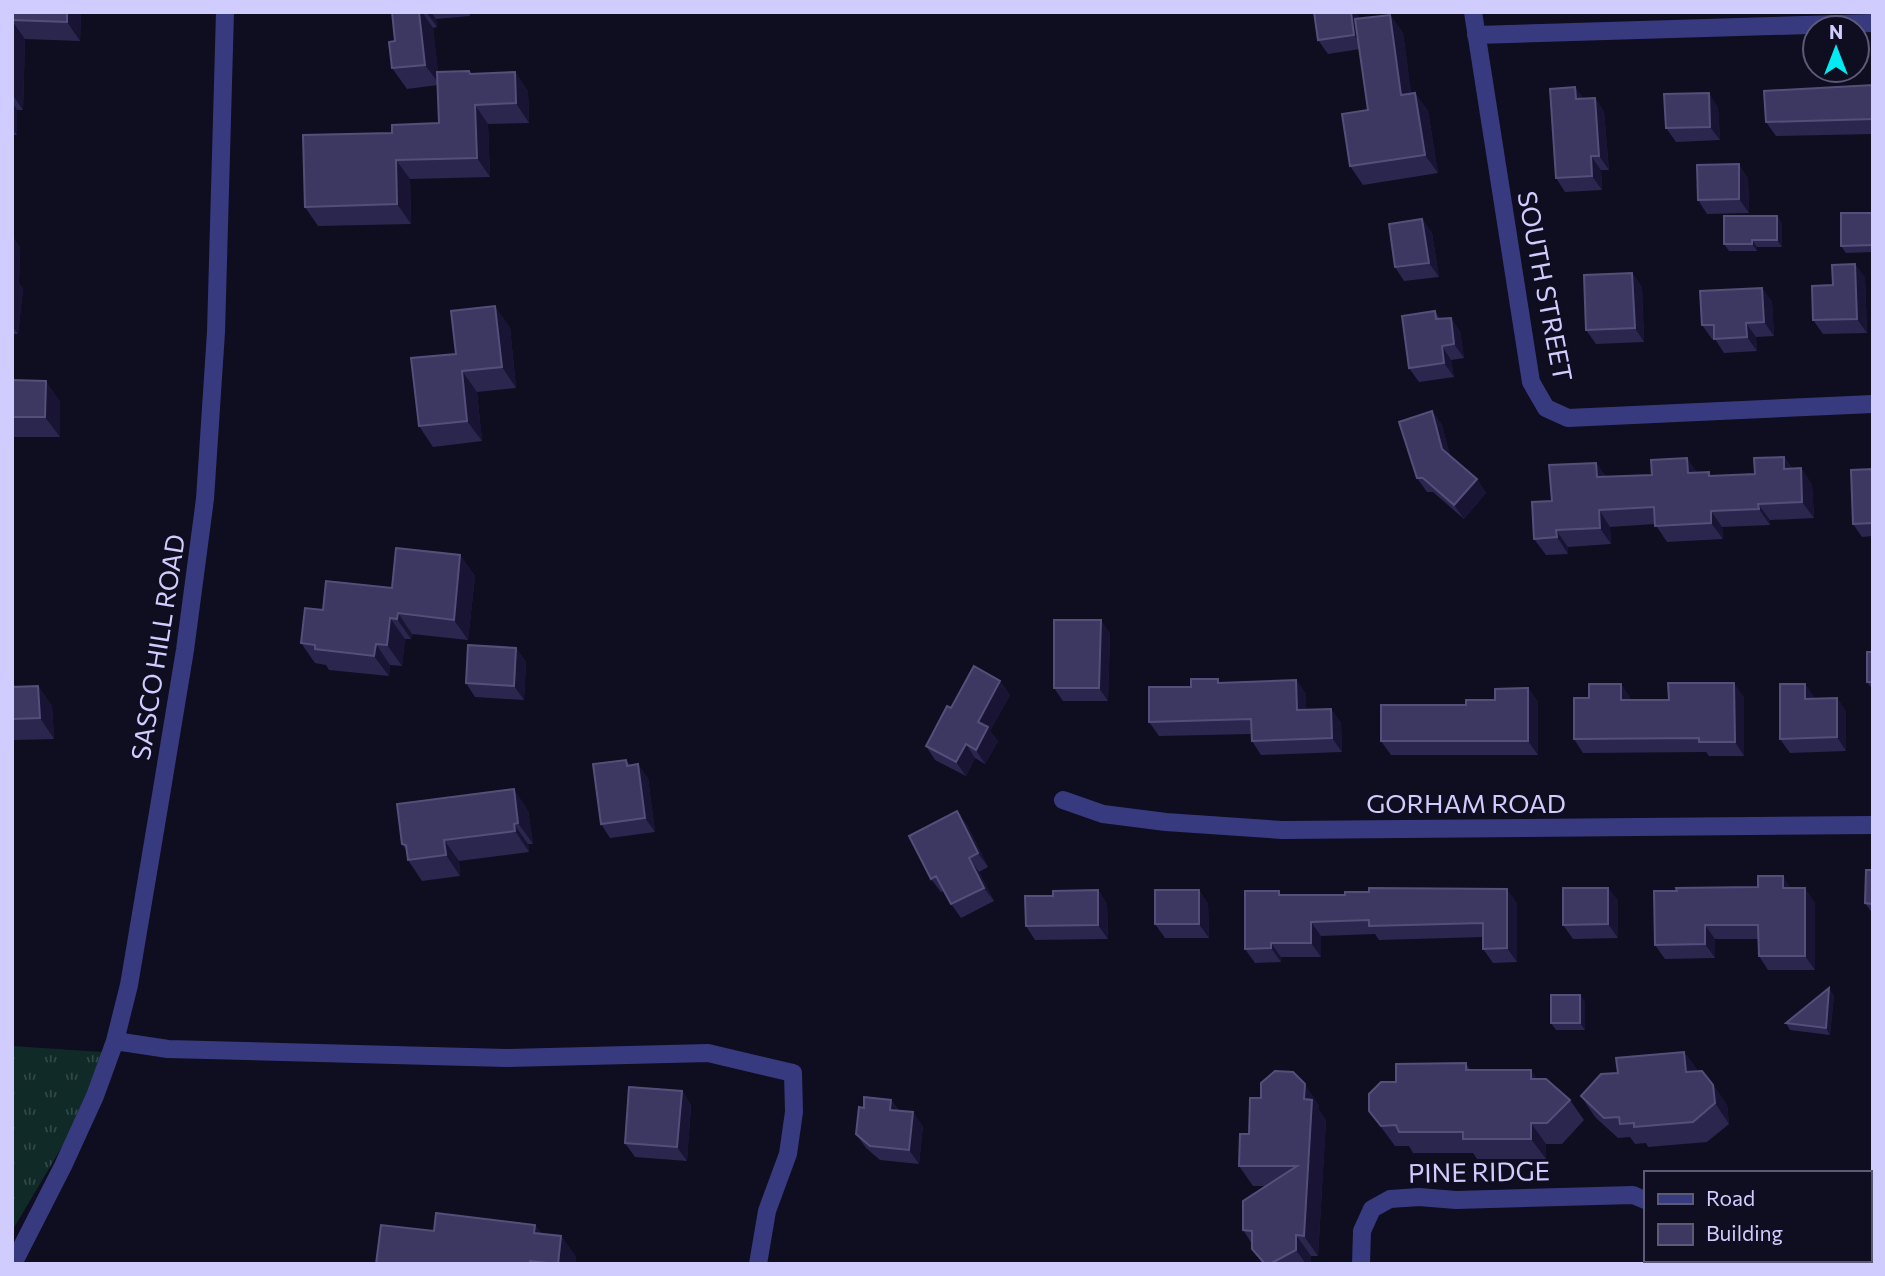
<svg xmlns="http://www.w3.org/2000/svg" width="1885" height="1276" font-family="Commissioner,sans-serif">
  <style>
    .grass { fill: url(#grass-tufts) }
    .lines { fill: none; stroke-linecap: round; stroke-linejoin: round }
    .minor { stroke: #383a7f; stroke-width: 18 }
    .wall { fill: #2b264e }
    .shaded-wall { fill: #191434 }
    .building { fill: #3d3861; stroke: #544f7a; stroke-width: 2 }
    .labels { text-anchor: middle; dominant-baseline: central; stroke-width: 5; stroke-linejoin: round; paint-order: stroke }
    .street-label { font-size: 26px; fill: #d0cdfe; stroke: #0f0d20 }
  </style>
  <defs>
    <pattern id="grass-tufts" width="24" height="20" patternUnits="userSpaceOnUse" patternTransform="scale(1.75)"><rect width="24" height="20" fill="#102a28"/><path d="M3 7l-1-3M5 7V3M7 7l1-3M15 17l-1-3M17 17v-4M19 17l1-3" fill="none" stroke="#324848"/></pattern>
  </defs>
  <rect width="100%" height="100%" fill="#0f0d20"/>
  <path class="grass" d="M12 1046 102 1052 76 1123 12 1231Z"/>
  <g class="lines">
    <path class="minor" d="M1473 12 1531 382 1546 408 1568 418 1873 404
      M1476 35 1873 23
      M1063 800 1103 814 1166 822 1282 830 1873 825
      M115 1041 168 1049 506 1058 708 1053 793 1073 794 1112 788 1154 767 1211 758 1264
      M13 1264 63 1166 95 1096 115 1041 129 985 160 801 185 650 205 499 216 332 225 12
      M1361 1264 1362 1231 1372 1209 1390 1199 1419 1197 1456 1200 1633 1195 1645 1200
      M1663 1264V1260"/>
  </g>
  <path class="wall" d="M12 12H81L80 41 25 39 23 110H17V135H12Z
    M392 12H469L470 16 436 19 437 27 433 28 438 72 469 71 471 74 515 72 528 91 529 123 488 124 490 177 410 179 411 224 318 226 305 207 392 133 439 123 438 85 407 89 392 68 395 41Z
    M1359 15V19L1390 15 1403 33 1411 93H1415L1428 111 1438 173 1363 185 1350 166 1368 110 1360 49 1328 54 1318 40Z
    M1873 85V134L1776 136 1766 122Z
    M1575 87 1583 98H1595L1604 112 1609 170H1601L1602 190 1565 192 1556 178Z
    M1718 107 1720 140 1676 142 1666 128Z
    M1748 178 1749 213 1707 214 1698 200Z
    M1873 213V252L1846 253 1841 246Z
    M1777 216 1782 224V247H1757V251H1729L1724 244Z
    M1422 219 1432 233 1439 277 1404 281 1395 267Z
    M12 236 20 247 19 283 23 289 18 334H12Z
    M1855 264 1865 278 1867 333 1823 334 1813 320 1833 285Z
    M1632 273 1642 287 1644 342 1596 344 1586 330Z
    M1762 288 1772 302 1774 336 1756 337 1757 351 1724 353 1715 339H1712L1702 325Z
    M1435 311 1440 319 1460 331 1464 358 1451 360 1454 377 1419 382 1409 368Z
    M510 327 516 388 477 392 482 441 433 447 419 426 456 354Z
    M12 380 60 401V437H12Z
    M1432 411 1442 425 1450 456 1477 479 1486 493 1464 519 1433 492H1427L1417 478Z
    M1784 457 1792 468H1801L1812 485 1814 518 1770 520V525L1722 527 1723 539 1667 542 1655 524 1610 527 1611 544 1568 547V554L1546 555 1534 539 1552 501 1596 463 1606 477 1652 475 1687 458 1697 473 1711 476 1755 474Z
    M1873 469V536L1862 537 1853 524Z
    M460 555 475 576 468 640 412 634 411 639H405L402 666 390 665 389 676 329 670 326 665 315 663 301 643 323 610 392 588Z
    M1110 633 1108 701H1063L1054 688Z
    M516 648 526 662 524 700 475 697 466 683Z
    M1873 652V690L1867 682Z
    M1296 680 1306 694V709H1331L1341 723 1342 752 1261 755 1252 741 1251 734 1159 736 1149 722 1191 687 1221 683Z
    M1000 681 1010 695 990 731 998 741 985 764 975 758 966 776 935 760 926 746 951 708Z
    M12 682 16 687 38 686 52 706 54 739 13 740Z
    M1621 684 1630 698V700H1669L1744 697V756H1709L1706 752 1583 753 1574 739 1589 698Z
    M1805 684 1815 699 1837 698 1846 712V751L1790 753 1780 739Z
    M1528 688 1538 702V755H1391L1381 741 1466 705 1495 700Z
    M626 760 630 765 648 778 655 832 610 838 601 824Z
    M528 810 533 844H528L529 852 459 861 460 876 422 881 408 860 406 850 402 844Z
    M957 811 967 825 988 867 979 872 994 901 961 918 951 904 944 891 941 892 931 879Z
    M1873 870V914L1865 903Z
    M1608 888 1618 901V938L1573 939 1563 925Z
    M1791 888 1815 902V970H1768L1759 956V939H1715V958L1665 959 1655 945 1677 891Z
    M1098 890 1107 904 1108 939 1035 940 1026 926 1053 896Z
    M1199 890 1208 904 1209 938H1165L1155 924Z
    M1282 895 1517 903V962L1493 963 1483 949V937L1379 940 1375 934 1321 936V957H1281V962L1255 963 1245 949Z
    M1580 995 1585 1002V1030H1556L1551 1023Z
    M1834 995 1830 1035 1790 1030 1786 1023Z
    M1684 1052 1698 1071 1713 1085 1727 1105 1729 1124 1707 1142 1648 1147 1646 1143 1635 1144 1630 1137 1618 1138 1595 1117 1581 1096 1618 1073Z
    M1466 1063 1470 1070 1538 1079 1570 1100 1584 1120 1562 1144H1546V1159H1477L1473 1153H1413L1409 1146H1395L1369 1111 1396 1082Z
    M682 1091 691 1105 687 1161 635 1157 625 1143Z
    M891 1100 899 1111 923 1126 919 1164 880 1160 866 1148 856 1134 864 1108Z
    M1319 1105V1110L1326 1120 1318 1256H1311V1264H1263L1252 1249V1244L1243 1230 1266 1186H1253L1239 1166Z
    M535 1225 542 1234 561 1236 576 1257 575 1264H376L434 1231Z"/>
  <path class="shaded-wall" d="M67 12H81L80 41 67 22Z
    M419 12H422L433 28 440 85 425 65Z
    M426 12H431L436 19 437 27Z
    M1351 12H1357L1359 15 1364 49 1354 35Z
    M1390 15 1403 33 1414 113 1401 95Z
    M12 21 25 39 23 110 12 94Z
    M515 72 528 91 529 123 516 103Z
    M1575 87 1585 101 1576 99Z
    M1415 93 1428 111 1438 173 1425 155Z
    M1709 93 1718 107 1720 140 1710 127Z
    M1595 98 1604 112 1609 170 1599 156Z
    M12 102 17 110V135L12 128Z
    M475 105 488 124 490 177 477 158Z
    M1591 156 1601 170 1602 190 1592 176Z
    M396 160 410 179 411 224 397 204Z
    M1739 164 1748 178 1749 213 1739 199Z
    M1777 216 1782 224V247L1777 240Z
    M1422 219 1432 233 1439 277 1429 263Z
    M12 236 20 247 19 283 23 289 18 334 12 326Z
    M1752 240 1757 247V251L1752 244Z
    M1855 264 1865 278 1867 333 1857 319Z
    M1632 273 1642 287 1644 342 1635 328Z
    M1762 288 1772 302 1774 336 1764 322Z
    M495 306 510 327 516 388 502 367Z
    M1451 318 1460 331 1464 358 1454 344Z
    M1746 323 1756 337 1757 351 1747 337Z
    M1442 346 1451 360 1454 377 1444 363Z
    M462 371 477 392 482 441 467 421Z
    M46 381 60 401V437L45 417Z
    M1432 411 1442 425 1452 463 1442 449Z
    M1784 457 1795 473 1784 469Z
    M1687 458 1698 474 1688 473Z
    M1596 463 1607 479 1597 477Z
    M1801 468 1812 485 1814 518 1802 502Z
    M1477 479 1486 493 1464 519 1454 505Z
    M1758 504 1770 520V525L1759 509Z
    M1599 510 1610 527 1611 544 1600 528Z
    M1711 511 1722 527 1723 539 1711 523Z
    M1556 530 1568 547V554L1557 537Z
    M460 555 475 576 468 640 454 620Z
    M398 613 412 634 411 639 397 619Z
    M390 618 405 639 402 666 387 645Z
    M1101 620 1110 633 1108 701 1099 688Z
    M376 644 390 665 389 676 374 656Z
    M516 648 526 662 524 700 514 686Z
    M1296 680 1306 694 1307 724 1297 710Z
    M1000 681 1010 695 990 731 998 741 985 764 976 750 978 722Z
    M1734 683 1744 697V756L1735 742Z
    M1621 684 1630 698V714L1621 700Z
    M1805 684 1815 698V713L1805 699Z
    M38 686 52 706 54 739 40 718Z
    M1528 688 1538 702V755L1528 741Z
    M1837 698 1846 712V751L1837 737Z
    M1331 709 1341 723 1342 752 1332 738Z
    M966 744 975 758 966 776 956 762Z
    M638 764 648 778 655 832 645 818Z
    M514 789 528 810 533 844 518 823Z
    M957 811 967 825 988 867 978 853Z
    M514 824 528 844 529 852 515 831Z
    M444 840 459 861 460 876 446 855Z
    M969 858 979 872 994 901 984 888Z
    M1783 876 1792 890 1783 888Z
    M1608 888 1618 901V938L1608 924Z
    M1805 888 1815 902V970L1805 956Z
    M1507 889 1517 903V962L1507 948Z
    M1098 890 1107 904 1108 939 1098 925Z
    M1199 890 1208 904 1209 938 1199 924Z
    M1311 922 1321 936V957L1311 943Z
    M1705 925 1715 939V958L1705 944Z
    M1271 943 1281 957V962L1271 948Z
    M1829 988 1834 995 1830 1035 1826 1028Z
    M1580 995 1585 1002V1030L1580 1023Z
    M1684 1052 1699 1072H1686Z
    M1531 1070 1545 1090 1531 1079Z
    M1305 1084 1319 1105V1110L1326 1120 1318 1256 1304 1236Z
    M1713 1085 1727 1105 1729 1124 1715 1103Z
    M682 1091 691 1105 687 1161 677 1147Z
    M891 1100 900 1114 890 1110Z
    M913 1112 923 1126 919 1164 909 1150Z
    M1531 1123 1546 1144V1159L1531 1139Z
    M535 1225 550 1245 534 1233Z
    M1296 1235 1311 1256V1264H1306L1296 1250Z
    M561 1236 576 1257 575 1264H558Z
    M1772 1260H1783L1784 1264H1773Z"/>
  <path class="building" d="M12 12H67V22L12 20Z
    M392 12H419L425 65 392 68 389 42 395 41Z
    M1314 12H1351L1354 35 1318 40Z
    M1390 15 1401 95 1415 93 1425 155 1350 166 1342 114 1368 110 1355 19Z
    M469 71 470 74 515 72 516 103 475 105 477 158 396 160 397 204 305 207 303 135 392 133V125L439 123 437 72Z
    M1873 85V119L1766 122 1764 91Z
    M1575 87 1576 99 1595 98 1599 156H1591L1592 176 1556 178 1550 89Z
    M1709 93 1710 127 1666 128 1664 94Z
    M1739 164V199L1698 200 1697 165Z
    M1841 213H1873V245L1841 246Z
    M1724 216H1777V240H1752V244H1724Z
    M1422 219 1429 263 1395 267 1389 224Z
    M1855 264 1857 319 1813 320 1812 286 1833 285 1832 265Z
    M1632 273 1635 328 1586 330 1584 275Z
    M1762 288 1764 322 1746 323 1747 337 1714 339V325H1702L1700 291Z
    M495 306 502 367 462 371 467 421 419 426 411 358 456 354 451 311Z
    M1435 311 1436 319 1451 318 1454 344 1442 346 1444 363 1409 368 1402 316Z
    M12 380 46 381 45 417H12Z
    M1432 411 1442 449 1477 479 1454 505 1423 478H1417L1399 422Z
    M1784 457V469L1801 468 1802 502 1758 504 1759 509 1711 511V523L1655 526 1654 507 1599 510 1600 528 1556 530 1557 537 1534 539 1532 502 1552 501 1549 465 1596 463 1597 477 1652 475 1651 460 1687 458 1688 473 1709 472V476L1755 474 1754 458Z
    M1873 469V523L1853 524 1851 470Z
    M396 548 460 555 454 620 398 613 397 619 390 618 387 645 376 644 374 656 315 649V645L301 643 305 608 323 610 326 581 392 588Z
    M1054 620H1101L1099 688H1054Z
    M468 645 516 648 514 686 466 683Z
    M1867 652H1873V682H1867Z
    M974 666 1000 681 978 722 988 727 976 750 966 744 956 762 926 746 947 706 951 708Z
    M1191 679H1218V683L1296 680 1297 710 1331 709 1332 738 1252 741 1251 719 1149 722V687H1191Z
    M1668 683H1734L1735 742H1699V738L1574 739V698H1589V684H1621V700H1669Z
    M1780 684H1805V699L1837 698V737L1780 739Z
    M38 686 40 718 12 719V687Z
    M1528 688V741H1381V705H1466V700H1495V689Z
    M626 760 627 766 638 764 645 818 601 824 593 764Z
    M514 789 518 823 514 824 515 831 444 840 446 855 408 860 406 845 402 844 397 804Z
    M957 811 978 853 969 858 984 888 951 904 936 876 931 879 909 836Z
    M1866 870H1873V904L1865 903Z
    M1758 876H1783V888H1805V956H1759L1758 925H1705V944L1655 945 1654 891H1677L1676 888 1758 887Z
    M1369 888 1507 889V948L1483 949V923L1369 926V920L1311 922V943H1271V948L1245 949V891H1279V895H1345V892H1369Z
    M1563 888H1608V924L1563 925Z
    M1098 890V925L1026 926 1025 896H1053V891Z
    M1155 890H1199V924H1155Z
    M1829 988 1826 1028 1786 1023Z
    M1551 995H1580V1023H1551Z
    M1684 1052 1686 1072 1702 1071 1713 1085 1715 1103 1693 1122 1634 1127V1123L1620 1124 1619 1117 1604 1118 1581 1096 1601 1074 1618 1073 1616 1058Z
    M1466 1063V1070H1531V1079H1546L1570 1100 1547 1123H1531V1139H1463V1132H1399L1396 1125 1381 1126 1369 1111V1094L1381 1082H1396V1064Z
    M1275 1071 1293 1072 1305 1084 1304 1099 1312 1100 1304 1236 1296 1235V1250L1270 1264H1265L1252 1249V1231L1243 1230V1201L1297 1166H1239L1240 1134H1249L1250 1098H1261V1083Z
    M629 1087 682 1091 677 1147 625 1143Z
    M864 1097 891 1100 890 1110 913 1112 909 1150 870 1146 856 1134 859 1107 864 1108Z
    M436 1213 535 1225 534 1233 561 1236 558 1264 530 1261V1264H376L381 1225 434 1231Z
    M1702 1260H1772L1773 1264H1703Z"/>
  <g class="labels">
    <g class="street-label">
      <text transform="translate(1546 286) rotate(79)">SOUTH STREET</text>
      <text transform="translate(157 647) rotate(-81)">SASCO HILL ROAD</text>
      <text x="1466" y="802">GORHAM ROAD</text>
      <text transform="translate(1479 1171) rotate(-1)">PINE RIDGE</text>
    </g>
  </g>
  <rect width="1885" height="1276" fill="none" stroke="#d0cdfe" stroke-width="28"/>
  <rect x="1644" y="1171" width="228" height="91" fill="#0f0d20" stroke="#5c5a79" stroke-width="2"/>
  <rect x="1658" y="1194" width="35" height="10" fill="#383a7f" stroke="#5c5a79" stroke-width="2"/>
  <text x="1706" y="1206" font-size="21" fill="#d0cdfe">Road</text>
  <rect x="1658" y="1224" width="35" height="21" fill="#3d3861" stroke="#5c5a79" stroke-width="2"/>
  <text x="1706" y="1241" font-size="21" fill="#d0cdfe">Building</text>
  <g transform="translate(1836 49)"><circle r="33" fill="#0f0d20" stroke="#5c5a79" stroke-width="2"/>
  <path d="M0-5L12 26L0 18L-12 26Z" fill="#03eaf4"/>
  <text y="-10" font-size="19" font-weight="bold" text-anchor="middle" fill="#d0cdfe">N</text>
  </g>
</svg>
